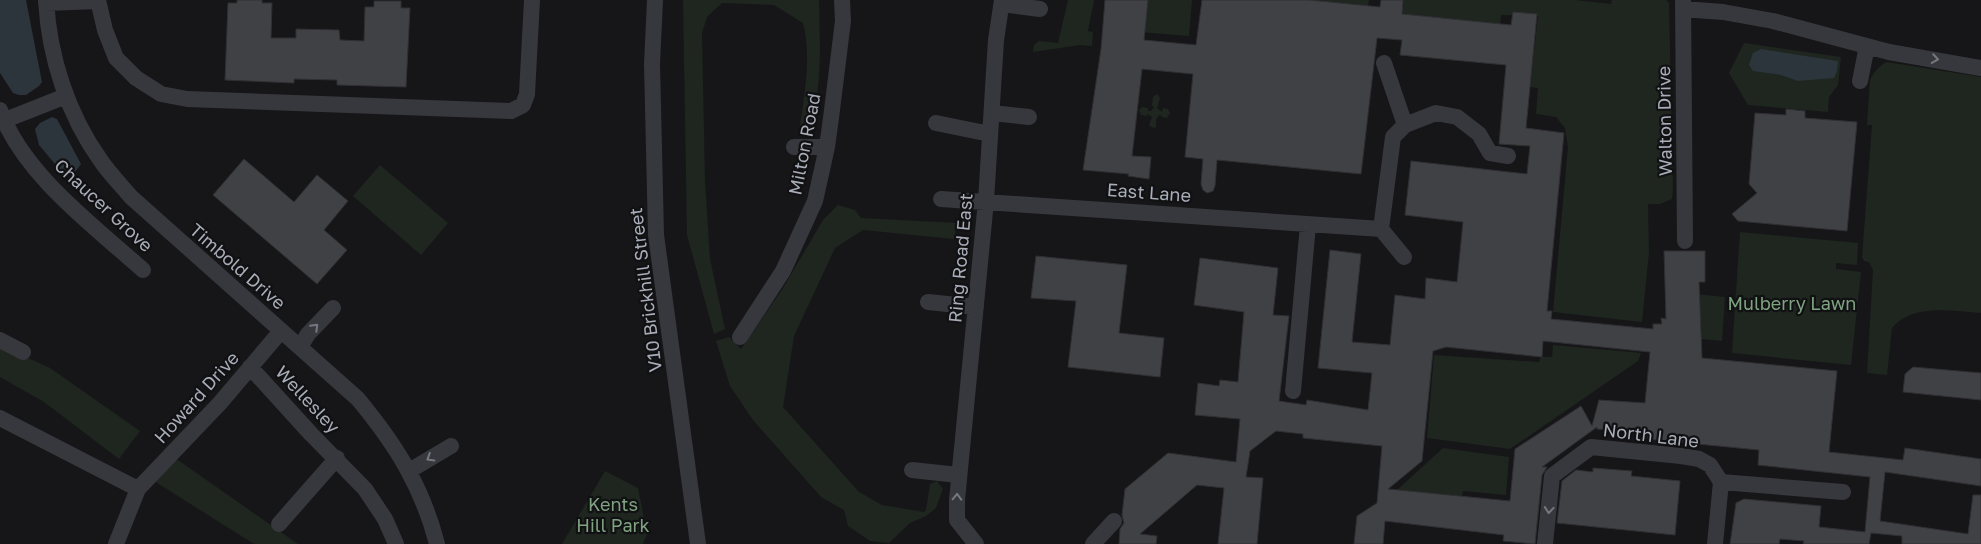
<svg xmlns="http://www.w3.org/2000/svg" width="1981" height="544" font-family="'Golos Text',sans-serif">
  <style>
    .green { fill: #1e261f }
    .water { fill: #2c353c }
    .building { fill: #404145; stroke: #303034; fill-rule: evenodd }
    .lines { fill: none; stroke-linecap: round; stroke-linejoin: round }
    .minor { stroke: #37383d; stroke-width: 16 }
    .oneway { stroke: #757881 }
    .labels { text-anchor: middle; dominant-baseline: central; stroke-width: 4.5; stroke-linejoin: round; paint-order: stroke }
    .street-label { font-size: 18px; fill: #a8adb8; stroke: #111113 }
    .park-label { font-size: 18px; fill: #7fa381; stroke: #111113 }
  </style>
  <rect width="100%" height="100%" fill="#161618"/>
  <path class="green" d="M683 0H819C820 46 823 93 807 137L802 136 799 132C804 97 812 58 803 23L774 5 722 3 707 17 702 33 705 182 710 259 725 329 714 334 687 235Z
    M1068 0H1094L1088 31 1093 32 1092 46 1080 45 1033 52 1034 45 1039 41 1058 43Z
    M1143 0H1192L1189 36 1139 32Z
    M1256 0H1369L1367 10Z
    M1396 0H1575L1611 4 1612 0H1666L1669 3 1673 191 1672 199 1660 204H1648L1649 252 1642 322 1553 312 1568 147 1565 128 1556 117 1536 114 1538 88 1530 87 1538 16 1501 15 1499 34 1396 24Z
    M1744 43 1841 57 1838 85 1829 97 1828 112 1748 105 1729 73Z
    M1887 62 1981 77V313C1953 311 1913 303 1892 328L1887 375 1867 373 1873 270 1869 262 1864 261 1862 257 1872 125H1867L1870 80C1873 73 1880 65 1887 62Z
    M1157 94 1160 98 1157 108 1162 112 1163 108 1168 109 1170 113 1167 118 1162 117 1161 115H1159L1156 120V127L1153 128 1149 125 1152 117 1147 114V116L1141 115 1139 110 1142 107 1148 108V111H1151L1154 107 1152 106 1153 97Z
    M380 165 448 223 421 255 353 196Z
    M838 205 855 210 861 218 957 223 954 239 863 230 835 248 794 336 783 407 859 492 882 505 924 512 926 510 930 484 937 481 943 489 936 508 926 516 910 523 889 543 870 541 848 526 844 510 821 497 753 420 730 386 716 341 729 337 741 349 783 288 823 220Z
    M1740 232 1858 243 1857 265 1836 263V269L1861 272 1851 365 1732 353Z
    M1696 294 1725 297 1722 341 1701 339Z
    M0 345 50 368 140 431 119 459 44 402 0 377Z
    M1553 345 1641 353 1638 361 1510 449 1427 438 1434 355 1539 362 1541 357H1552Z
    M1443 448 1509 457 1506 495 1463 491 1462 496 1397 490Z
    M175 458 298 544H254L154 481Z
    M605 471 638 488 647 534 643 544H562Z"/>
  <path class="water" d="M0 0H26L42 82 39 86 26 95H19L13 93 0 73Z
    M1761 49 1838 61 1837 71 1834 78 1798 81 1781 75 1753 71 1749 65 1753 53Z
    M52 117 57 119 81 164 75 172 67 173 60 170 39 145 35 129 40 123Z"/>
  <path class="building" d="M237 0H262V3H272L271 38H296V29L339 30 340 40 364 41 365 7H374V1H401V8H410L406 87 337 85V80L294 79V83L225 80 228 3H237Z
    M1105 0H1148L1144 40 1196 45 1202 0H1309L1380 7 1381 0H1403L1402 14 1511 25 1513 12 1537 14 1526 128 1564 133 1547 311H1552L1551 319 1653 329V324H1662L1661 318 1666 319 1664 251H1705V282H1699L1702 358 1837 371 1829 452 1903 460 1905 448 1981 459V486L1885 472 1880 521 1968 534 1973 495H1981V544H1902V536L1871 533 1869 544H1803L1804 541 1780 539 1779 544H1730L1736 503 1744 499 1821 506 1819 527 1865 532 1870 477 1758 465 1759 450 1647 439 1648 433 1597 429V427L1542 467H1547L1542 475 1535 544 1503 541 1504 535 1385 521 1383 544H1354L1357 516 1377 503 1382 446 1303 438V434L1276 431 1250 451 1246 477 1263 478 1257 544H1218L1224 488 1197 485 1140 534 1157 536 1156 544H1119L1120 529 1124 523 1122 515 1125 489 1168 453 1236 462 1240 419 1195 415 1198 383 1219 386 1220 380 1238 382 1244 312 1194 305 1200 258 1278 268 1273 315 1289 316 1279 401 1306 405 1307 400 1368 410 1372 373 1318 368 1330 250 1361 254 1352 342 1390 345 1395 295 1425 299 1426 278 1457 282 1463 222 1405 215 1411 161 1527 174 1530 146 1499 144 1506 65 1400 55 1402 40 1377 38 1361 174 1217 160 1215 186 1213 191 1207 193 1203 190 1201 184 1203 159 1185 157 1193 74 1142 69 1132 156 1151 157 1149 179 1128 176 1129 174 1083 170 1101 49ZM1543 341 1650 352 1645 403 1599 400 1592 426 1581 406 1515 449 1510 501 1388 489 1422 461 1433 351 1446 347 1542 357Z
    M1786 109 1805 111V118L1857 122 1847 231 1738 221 1732 214 1757 193 1749 184 1755 113 1786 115Z
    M244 159 294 202 317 175 348 201 324 230 347 250 317 284 213 195Z
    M1036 256 1127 265 1119 333 1164 338 1160 377 1068 367 1076 301 1031 298Z
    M1913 367 1981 373V400L1903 392 1905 374Z
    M1593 468 1632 471 1631 476 1680 481 1675 535 1557 523 1562 481 1576 470 1593 472Z"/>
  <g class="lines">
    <path class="minor" d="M46 0C49 57 68 115 101 161 110 174 121 185 131 197L358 399C396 445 422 486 437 544
      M98 0 105 30 116 58 136 78 161 94 187 99 511 111 523 105 527 94 532 0
      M655 0 652 64 656 235 698 544
      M1683 0 1685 241
      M46 3 98 1
      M1002 4 1040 9
      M1683 9 1723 12 1773 21 1889 52 1981 68
      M1384 63 1405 125
      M1860 81 1867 46
      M0 110C23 174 94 226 143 270
      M992 113 1029 117
      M0 122 66 96
      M936 123 990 134
      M794 147H827
      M941 199 1381 229
      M1404 257 1381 229 1393 137 1405 125 1436 113 1457 117 1479 134 1490 153 1508 156
      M928 302 976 307
      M740 337 783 271 815 201 827 147 831 118 843 21 842 0
      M0 340 23 352
      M300 347 308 334 333 308
      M250 367 311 434 365 489 385 519 396 544
      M1293 391 1308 225
      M0 418 138 489
      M912 470 958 475
      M409 471 451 446
      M1721 482 1843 492
      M279 524 337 458
      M116 544 138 489 220 403 281 331
      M976 544 957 520V500L986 201 996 40 1002 0
      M1093 544 1114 521
      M1545 544 1552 476 1591 447 1681 456 1699 459 1710 465 1721 482 1715 544"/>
  </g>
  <defs><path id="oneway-chevron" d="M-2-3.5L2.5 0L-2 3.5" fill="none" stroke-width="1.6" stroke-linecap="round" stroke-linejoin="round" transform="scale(1.25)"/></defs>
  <g class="oneway">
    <use href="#oneway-chevron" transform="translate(1935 59) rotate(9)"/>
    <use href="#oneway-chevron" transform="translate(315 327) rotate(-45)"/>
    <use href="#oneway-chevron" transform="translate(430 458) rotate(149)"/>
    <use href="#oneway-chevron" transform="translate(957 497) rotate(-88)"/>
    <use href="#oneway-chevron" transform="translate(1549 510) rotate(95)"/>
  </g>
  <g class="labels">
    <g class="street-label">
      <text transform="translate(1664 121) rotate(-91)">Walton Drive</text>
      <text transform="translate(804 144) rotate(-79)">Milton Road</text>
      <text transform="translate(1149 192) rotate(4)">East Lane</text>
      <text transform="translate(104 205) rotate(43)">Chaucer Grove</text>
      <text transform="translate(960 258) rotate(-85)">Ring Road East</text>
      <text transform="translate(238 266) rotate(41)">Timbold Drive</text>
      <text transform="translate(645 290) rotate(-97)">V10 Brickhill Street</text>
      <text transform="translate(196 397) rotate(-48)">Howard Drive</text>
      <text transform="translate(308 399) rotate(47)">Wellesley</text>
      <text transform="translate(1651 435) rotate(7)">North Lane</text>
    </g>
    <g class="park-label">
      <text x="1792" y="303">Mulberry Lawn</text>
      <text x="613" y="504">Kents<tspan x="613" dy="21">Hill Park</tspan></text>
    </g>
  </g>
</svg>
